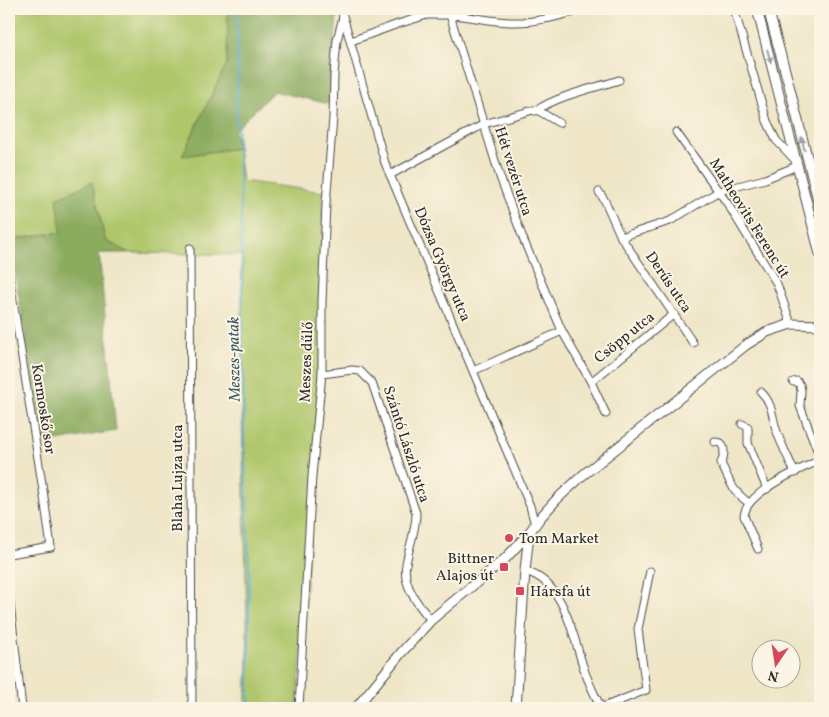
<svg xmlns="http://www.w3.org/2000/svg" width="829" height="717" viewBox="0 0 829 717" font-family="Vollkorn,serif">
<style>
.green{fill:#afc66a;stroke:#6d784a}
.forest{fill:#8bab5e;stroke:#5b6b44}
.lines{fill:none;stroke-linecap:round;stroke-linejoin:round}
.stream{stroke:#53abd0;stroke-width:2}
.minor-casing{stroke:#484743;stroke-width:9}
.tertiary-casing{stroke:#484743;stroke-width:11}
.minor{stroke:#fff;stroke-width:7}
.tertiary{stroke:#fff;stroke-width:9}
.oneway{fill:#a0a0a0}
.poi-dot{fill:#d1495b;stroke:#fcf5e5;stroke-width:2}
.labels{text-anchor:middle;stroke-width:4;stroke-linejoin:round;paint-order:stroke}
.street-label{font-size:15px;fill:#2b2b2b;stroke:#fcf5e5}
.poi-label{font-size:15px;fill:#2b2b2b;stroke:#fcf5e5;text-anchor:start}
.water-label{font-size:16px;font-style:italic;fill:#395865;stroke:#fcf5e5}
</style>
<rect width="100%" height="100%" fill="#fcf5e5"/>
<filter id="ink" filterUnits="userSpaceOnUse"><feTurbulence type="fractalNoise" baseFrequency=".02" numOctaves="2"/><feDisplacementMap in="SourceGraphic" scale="10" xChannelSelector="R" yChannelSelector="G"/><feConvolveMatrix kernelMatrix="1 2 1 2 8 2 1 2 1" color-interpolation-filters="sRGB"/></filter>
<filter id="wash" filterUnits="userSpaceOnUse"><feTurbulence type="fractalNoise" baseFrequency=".0096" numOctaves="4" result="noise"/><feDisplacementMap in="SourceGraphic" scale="20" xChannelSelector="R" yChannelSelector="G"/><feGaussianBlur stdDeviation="1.12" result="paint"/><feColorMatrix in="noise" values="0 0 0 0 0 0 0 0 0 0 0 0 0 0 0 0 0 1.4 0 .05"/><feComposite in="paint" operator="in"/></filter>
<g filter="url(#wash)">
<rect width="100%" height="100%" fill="#efe6c8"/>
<!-- green -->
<path class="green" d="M9,9h219l-1,54 -45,93 56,-8 4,33 81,11 -1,182 -25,334h-52l3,-41 -6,-254 1,-158 -114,-2 -24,-13 -13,-58 -31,50 -52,8z"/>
<!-- forest -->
<g class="forest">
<path d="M228,9h108l1,6 -8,89 -55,-13 -40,40 4,17 -56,8 45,-93z"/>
<path d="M92,182l13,58 24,13h-30l17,178 -72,12 -35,-203 52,-8 -4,-34z"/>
</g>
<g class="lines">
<!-- stream -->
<path class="stream" d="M237,9l1,70 -2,27 5,104 3,231 5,123v144"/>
</g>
</g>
<g filter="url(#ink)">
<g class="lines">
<!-- minor casing -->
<g class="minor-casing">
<g id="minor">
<path d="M341,9l44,154 145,343 5,19"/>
<path d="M585,9c-23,6 -48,14 -73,13 -20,0 -41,-6 -62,-7l50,162 24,64 38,90 29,51 15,32"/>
<path d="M734,9l33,112 9,19 20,21"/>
<path d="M351,41l47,-17 29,-9h23l5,-6"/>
<path d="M535,111c25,-16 56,-22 84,-31"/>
<path d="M676,132l51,71 50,81 14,40"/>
<path d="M390,175l94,-51 49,-14 6,1 20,12"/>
<path d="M599,192l6,9 16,36 72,106"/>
<path d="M621,237l49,-16 49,-30 46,-12 32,-13"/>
<path d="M190,248l2,453 -2,7"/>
<path d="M9,276l34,214 8,57 -42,7"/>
<path d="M473,371l89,-40"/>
<path d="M322,374l30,-4 8,1 12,12 44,130c0,18 -7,33 -10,51 -4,21 12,41 25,56"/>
<path d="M591,382l83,-68"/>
<path d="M793,382l4,-1 3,4 1,6 -1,15 18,46 2,2"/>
<path d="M761,392c12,11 11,26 16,40 5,14 12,27 18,41"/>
<path d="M742,424l6,3v16l19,46"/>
<path d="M715,442l6,1c5,7 3,13 0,20 9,19 11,28 28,40"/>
<path d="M758,549l-14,-33c2,-24 57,-47 76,-56"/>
<path d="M525,571c40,11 47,63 59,98 4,13 11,26 17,39l45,-18 -8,-61 12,-58"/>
<path d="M9,595l13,113"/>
<path d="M299,708l13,-232 10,-102v-72l4,-98 7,-86 1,-43 3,-35 6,-23"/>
<path d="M586,708h15"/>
</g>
</g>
<!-- tertiary casing -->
<g class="tertiary-casing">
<g id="tertiary">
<path d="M757,9l63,245"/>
<path d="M768,9l21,76 31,123"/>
<path d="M356,708l45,-55 30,-33 75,-62 23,-25 11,-15 17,-19 26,-24 163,-130 21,-13 24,-8 29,1"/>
<path d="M516,708l9,-137 4,-38"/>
</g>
</g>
<!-- minor -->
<use href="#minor" class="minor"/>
<!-- tertiary -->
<use href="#tertiary" class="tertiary"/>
</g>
<!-- one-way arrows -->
<defs><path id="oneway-solid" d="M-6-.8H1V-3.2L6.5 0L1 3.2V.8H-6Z" transform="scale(1.25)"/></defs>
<g class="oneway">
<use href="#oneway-solid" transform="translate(769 56) rotate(75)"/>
<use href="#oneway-solid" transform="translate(803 144) rotate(-104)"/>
</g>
</g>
<!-- markers -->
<g class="poi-dot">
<circle cx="509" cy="538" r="5"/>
<rect x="499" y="562" width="10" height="10" rx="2.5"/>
<rect x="515" y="586" width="10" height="10" rx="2.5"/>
</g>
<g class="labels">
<!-- street labels -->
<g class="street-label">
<text transform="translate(514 171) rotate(72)" y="5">Hét vezér utca</text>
<text transform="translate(750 218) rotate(58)" y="5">Matheovits Ferenc út</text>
<text transform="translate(443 264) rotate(67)" y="5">Dózsa György utca</text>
<text transform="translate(669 282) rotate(56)" y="5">Derűs utca</text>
<text transform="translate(624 337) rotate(-39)" y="5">Csöpp utca</text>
<text transform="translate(306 362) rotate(-88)" y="5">Meszes dűlő</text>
<text transform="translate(44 409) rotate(81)" y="5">Kormoskő sor</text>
<text transform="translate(407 444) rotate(72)" y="5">Szántó László utca</text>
<text transform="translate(177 478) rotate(-90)" y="5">Blaha Lujza utca</text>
</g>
<!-- poi labels -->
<g class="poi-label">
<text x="519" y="543">Tom Market</text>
<text x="494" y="563" text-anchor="end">Bittner<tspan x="494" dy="17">Alajos út</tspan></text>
<text x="530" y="596">Hársfa út</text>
</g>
<!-- water labels -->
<g class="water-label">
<text transform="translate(233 359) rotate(-91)" y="6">Meszes-patak</text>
</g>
</g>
<!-- margin -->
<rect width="829" height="717" fill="none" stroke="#fcf5e5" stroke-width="30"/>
<!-- north arrow -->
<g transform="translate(776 664) rotate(193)"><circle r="24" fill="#fcf5e5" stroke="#a8a49b"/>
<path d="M0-4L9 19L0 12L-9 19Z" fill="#d1495b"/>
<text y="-8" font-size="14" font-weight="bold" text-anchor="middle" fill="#2b2b2b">N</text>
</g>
</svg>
